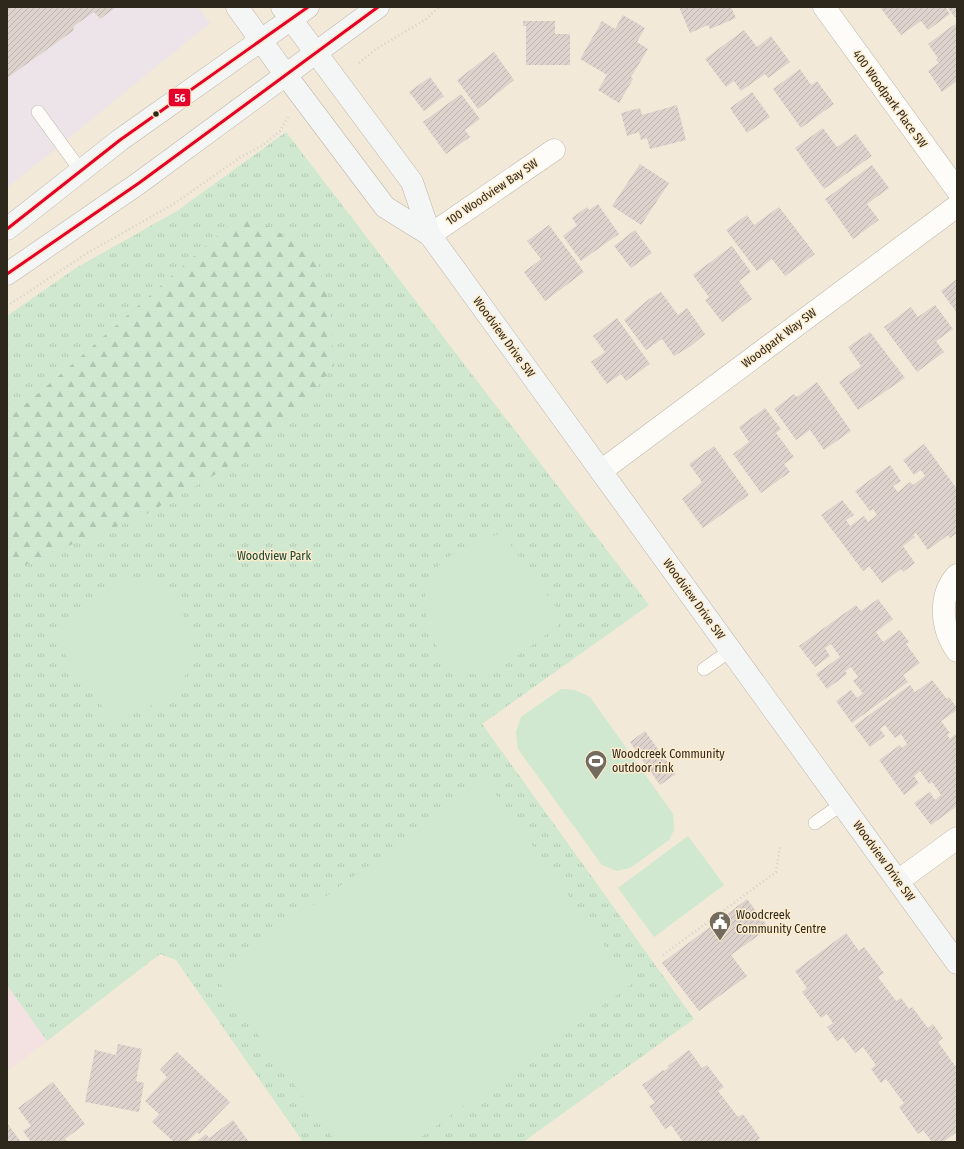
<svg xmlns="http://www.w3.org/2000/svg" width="964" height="1149" viewBox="0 0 964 1149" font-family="'Fira Sans Condensed',sans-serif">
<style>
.commercial{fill:#ece4e8}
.education{fill:#f3e2e1}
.grass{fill:url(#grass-tufts)}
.forest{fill:url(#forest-firs)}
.garden{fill:#cfe8cf}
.building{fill:url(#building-hatch)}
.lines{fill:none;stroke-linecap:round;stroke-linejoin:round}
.lane-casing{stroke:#beb7aa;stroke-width:14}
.street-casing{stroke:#beb7aa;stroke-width:23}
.secondary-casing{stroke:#beb7aa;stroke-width:23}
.path{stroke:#d5d2cd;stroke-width:2.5;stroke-dasharray:1 3;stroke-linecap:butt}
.lane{stroke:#fdfcf9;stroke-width:13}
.street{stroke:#fdfcf9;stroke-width:22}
.secondary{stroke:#f4f5f5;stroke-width:22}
.bus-1-casing{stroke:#fdecce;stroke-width:6}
.bus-1{stroke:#e4002b;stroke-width:3}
.bus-dot{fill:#2d271c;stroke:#fdecce;stroke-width:1.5}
.labels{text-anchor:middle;stroke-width:3;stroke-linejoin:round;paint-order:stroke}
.street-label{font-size:12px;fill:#2d271c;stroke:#fdecce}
.park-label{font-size:12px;fill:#19452e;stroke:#fdecce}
.poi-label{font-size:12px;fill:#2d271c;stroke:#fdecce;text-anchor:start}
.line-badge{stroke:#fdecce;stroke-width:1.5}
.badge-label{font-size:11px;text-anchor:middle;font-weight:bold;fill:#fff}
</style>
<defs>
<pattern id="grass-tufts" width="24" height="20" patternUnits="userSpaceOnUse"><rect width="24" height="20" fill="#cfe8cf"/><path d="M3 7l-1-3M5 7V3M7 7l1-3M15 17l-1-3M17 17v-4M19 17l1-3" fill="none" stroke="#b2c7b1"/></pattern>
<pattern id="forest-firs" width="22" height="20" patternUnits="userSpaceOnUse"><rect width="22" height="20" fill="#cfe8cf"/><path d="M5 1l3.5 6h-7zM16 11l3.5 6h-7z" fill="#b2c7b1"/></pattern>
<pattern id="building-hatch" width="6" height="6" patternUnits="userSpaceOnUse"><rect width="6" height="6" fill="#ddd2cc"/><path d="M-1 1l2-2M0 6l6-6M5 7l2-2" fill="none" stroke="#beb4af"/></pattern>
</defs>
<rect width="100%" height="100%" fill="#f2e9d8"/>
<!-- commercial -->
<path class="commercial" d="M7,7h191l12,16 -203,165z"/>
<!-- education -->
<path class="education" d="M7,985l40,56 -40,30z"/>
<!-- grass -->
<path class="grass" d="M286,132l363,473 -167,119 212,295 -171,123h-220l-127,-182 -16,-6 -113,87 -40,-56v-669l69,-48 101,-57z"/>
<!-- forest -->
<path class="forest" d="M235,220l20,1 17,7 44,27 14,53 4,57 -34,44 -26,28 -58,37 -73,42 -90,36 -45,21 -1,-153 62,-53z"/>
<!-- garden -->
<g class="garden">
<path d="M502,533l58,80 -2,13 -71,52c-38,-9 -58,-29 -61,-69 -2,-13 -1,-24 6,-35 18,-24 43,-33 70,-41z"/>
<path d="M129,575c38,9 57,30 61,70 1,12 0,24 -8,35 -18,24 -42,32 -70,40l-57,-80 2,-13z"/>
<path d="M561,689l14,1 15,7 83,117 1,16 -5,10 -39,28 -13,3 -15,-6 -84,-116 -2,-17 5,-15z"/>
<path d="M486,781l146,203 -218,158h-78l-121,-166z"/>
<path d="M688,836l36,49 -70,52 -36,-49z"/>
</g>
<!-- building -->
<g class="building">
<path d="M7,7h107l1,1 -15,11 -6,-7 -20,14 -1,5 -66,47z"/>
<path d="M679,7h52l5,11 -26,11 -2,-4 -18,8z"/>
<path d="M880,7h65l5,7 -22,16 -7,-9 -20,14z"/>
<path d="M947,7h10v9l-2,1z"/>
<path d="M623,15l22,13 -8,14 11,7 -17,28 2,2 -14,24 -21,-13 9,-15 -27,-16 22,-38 13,8z"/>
<path d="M523,21h32v13h15v31h-44v-39h-3z"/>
<path d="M955,24l2,3v54l-15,11 -14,-21 11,-8 -3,-3 2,-2 -10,-14z"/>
<path d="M744,30l13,17 14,-11 19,26 -22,16 -3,-4 -24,17 -7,-10 -8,6 -21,-28z"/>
<path d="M494,52l20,28 -36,29 -21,-29z"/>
<path d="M800,69l11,16 6,-4 17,23 -33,24 -28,-39z"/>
<path d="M430,77l14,19 -20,15 -15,-19z"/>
<path d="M752,92l18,25 -23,16 -17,-25z"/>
<path d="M461,94l19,25 -15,11 5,7 -24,17 -23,-32z"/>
<path d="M677,105l9,35 -36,9 -3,-11 -6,2 -2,-8 -12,4 -6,-23 19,-5 2,7z"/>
<path d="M823,128l14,19 19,-13 16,22 -48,33 -29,-41z"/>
<path d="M640,164l29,19 -28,42 -29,-19z"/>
<path d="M872,165l17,23 -22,16 12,16 -26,19 -28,-40z"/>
<path d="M598,204l21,30 -38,27 -18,-25 14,-11 -5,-7 15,-11 2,3z"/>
<path d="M779,207l36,47 -30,22 -13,-17 -15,12 -31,-41 21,-15 7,10z"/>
<path d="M549,225l35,47 -39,29 -21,-29 17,-13 -14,-18z"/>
<path d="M635,230l17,23 -21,15 -17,-22z"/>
<path d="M732,246l19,26 -12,9 13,18 -30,23 -17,-22 4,-3 -16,-22z"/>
<path d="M957,279v34l-16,-22z"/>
<path d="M661,292l17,23 9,-7 18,26 -14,12 -17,10 -12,-17 -16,11 -22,-30 25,-21z"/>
<path d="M935,305l18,24 -17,12 8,11 -27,20 -33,-45 27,-20 7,10z"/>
<path d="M617,318l33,46 -24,17 -5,-7 -14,10 -16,-22 14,-10 -12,-16z"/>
<path d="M870,332l35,46 -47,32 -19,-28 22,-16 -13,-19z"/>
<path d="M817,382l34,49 -27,19 -14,-20 -14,10 -22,-31 20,-15 3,3z"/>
<path d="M765,408l16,21 -5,4 18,24 -10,7 6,8 -29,21 -28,-39 16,-12 -10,-15z"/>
<path d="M924,444l33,45v44l-7,5 -2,-3 -20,15 -12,-17 -3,2 2,2 -12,9 12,17 -12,9 -2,-3 -19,14 -13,-17 -6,5 -42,-56 21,-15 12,15 -8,5 4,6 14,-10 4,6 9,-7 -4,-6 -3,2 -15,-20 35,-26 11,16 -8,5 5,6 12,-10 3,3 12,-9 -4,-6 -7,5 -11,-15z"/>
<path d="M714,446l35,49 -46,33 -21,-29 20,-17 -13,-18z"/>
<path d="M878,599l15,20 -17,13 7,10 17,-12 9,12 -3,2 14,19 -17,12 5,7 -56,41 -16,-22 15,-11 6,8 6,-5 -10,-12 5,-4 -7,-10 -6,4 2,3 -20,15 -11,-15 24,-17 -9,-13 -6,4 5,8 -15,11 -16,-21 57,-41 5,6z"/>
<path d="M932,680l15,19 2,-2 8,11v2l-16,11 9,12 -3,2 3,4 7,-6v73l-26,19 -17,-22 16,-11 5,8 6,-5 -9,-13 -3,2 -9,-13 -6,5 5,7 -15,12 -25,-35 21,-15 2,3 5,-4 -6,-10 -6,4 -10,-13 -5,4 5,7 -15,11 -16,-21 56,-41 5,7z"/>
<path d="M645,731l31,43 -16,11 -30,-43z"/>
<path d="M747,899l22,29 -38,27 16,21 -48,35 -37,-48z"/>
<path d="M846,933l13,18 5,-4 20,26 -6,4 18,24 5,-3 8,11 3,-2 16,21 5,-4 10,14 -5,4 17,24 2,-1v67l-14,10h-11l-9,-12 -5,4 -19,-27 5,-4 -18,-24 -5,4 -10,-14 5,-4 -13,-18 -8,6 -12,-16 -6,4 -10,-14 6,-4 -6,-9 -6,4 -19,-26 5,-4 -12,-17z"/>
<path d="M118,1044l24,5 -6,32 8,2 -5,29 -54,-10 10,-52 21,5z"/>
<path d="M689,1050l13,18 5,-3 17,22 -6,4 20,26 5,-3 17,24 -4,4h-73l-12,-17 -6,4 -16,-23 6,-3 -13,-18 21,-15 1,1 5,-4 -1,-1z"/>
<path d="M177,1052l53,50 -31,32 -2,-2 -10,10h-13l-22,-20 7,-8 -14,-13 22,-24 -7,-7z"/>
<path d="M53,1082l32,42 -20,15 2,3h-36l-8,-11 8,-5 -13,-18z"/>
<path d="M233,1120l16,22h-53l10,-8 3,4z"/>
<path d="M7,1123l14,19h-14z"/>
</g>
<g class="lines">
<!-- lane casing -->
<g class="lane-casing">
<g id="lane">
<path d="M38,112l43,59"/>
<path d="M704,669l27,-19"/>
<path d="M815,823l27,-19"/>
</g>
</g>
<!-- street casing -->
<g class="street-casing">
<g id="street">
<path d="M824,7l133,183"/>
<path d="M430,235l124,-85"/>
<path d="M601,471l356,-265"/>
<path d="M957,575c-19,20 -16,54 0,76"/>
<path d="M898,881l59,-43"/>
</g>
</g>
<!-- secondary casing -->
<g class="secondary-casing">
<g id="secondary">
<path d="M237,7l48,67 100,133 45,28"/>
<path d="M282,7l130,175 18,53 527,728"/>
<path d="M7,229l113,-89 188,-133"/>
<path d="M7,274l132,-91 239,-176"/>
</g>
</g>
<!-- path -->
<g class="path">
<path d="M359,63l17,-14 49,-29 14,-13"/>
<path d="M7,306l82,-54 83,-47 69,-48 22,-12 17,-14 8,-14"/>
<path d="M663,955l113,-83 4,-25"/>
</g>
<!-- lane -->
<use href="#lane" class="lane"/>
<!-- street -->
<use href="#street" class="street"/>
<!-- secondary -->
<use href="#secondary" class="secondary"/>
<!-- bus-1 casing -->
<g class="bus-1-casing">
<g id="bus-1">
<path d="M7,229l113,-89 188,-133"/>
<path d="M7,274l132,-91 239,-176"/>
</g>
</g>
<!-- bus-1 -->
<use href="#bus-1" class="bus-1"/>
</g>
<!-- icons -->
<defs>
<g id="stadium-pin" transform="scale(1.15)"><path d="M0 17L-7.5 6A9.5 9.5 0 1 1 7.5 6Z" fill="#726b5e" stroke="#fdecce"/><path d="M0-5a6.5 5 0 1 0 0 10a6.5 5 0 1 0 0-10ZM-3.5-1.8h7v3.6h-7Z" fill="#fff"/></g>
<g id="civic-pin" transform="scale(1.15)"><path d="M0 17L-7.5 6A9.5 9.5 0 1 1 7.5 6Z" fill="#726b5e" stroke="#fdecce"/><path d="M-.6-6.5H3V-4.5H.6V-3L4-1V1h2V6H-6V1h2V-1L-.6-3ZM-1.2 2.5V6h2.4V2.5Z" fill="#fff"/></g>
</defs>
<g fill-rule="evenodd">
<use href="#stadium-pin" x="596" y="761"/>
<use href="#civic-pin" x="720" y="922"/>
</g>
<!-- markers -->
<circle class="bus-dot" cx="156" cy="114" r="3.5"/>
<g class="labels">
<!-- street labels -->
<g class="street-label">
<text transform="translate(890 99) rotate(54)" y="4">400 Woodpark Place SW</text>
<text transform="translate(492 192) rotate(-34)" y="4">100 Woodview Bay SW</text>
<text transform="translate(504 337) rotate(54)" y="4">Woodview Drive SW</text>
<text transform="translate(779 338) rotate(-37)" y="4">Woodpark Way SW</text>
<text transform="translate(694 599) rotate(54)" y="4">Woodview Drive SW</text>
<text transform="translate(884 861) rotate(54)" y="4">Woodview Drive SW</text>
</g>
<!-- park labels -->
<g class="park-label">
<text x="274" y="560">Woodview Park</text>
</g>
<!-- poi labels -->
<g class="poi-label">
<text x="612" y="758">Woodcreek Community<tspan x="612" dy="14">outdoor rink</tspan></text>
<text x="736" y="919">Woodcreek<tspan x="736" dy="14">Community Centre</tspan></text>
</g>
</g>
<rect class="line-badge" x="168" y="88" width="23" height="19" rx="4" fill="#e4002b"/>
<g class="badge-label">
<text x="180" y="102">56</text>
</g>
<!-- border -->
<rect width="964" height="1149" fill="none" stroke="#2d271c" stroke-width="16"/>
</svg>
